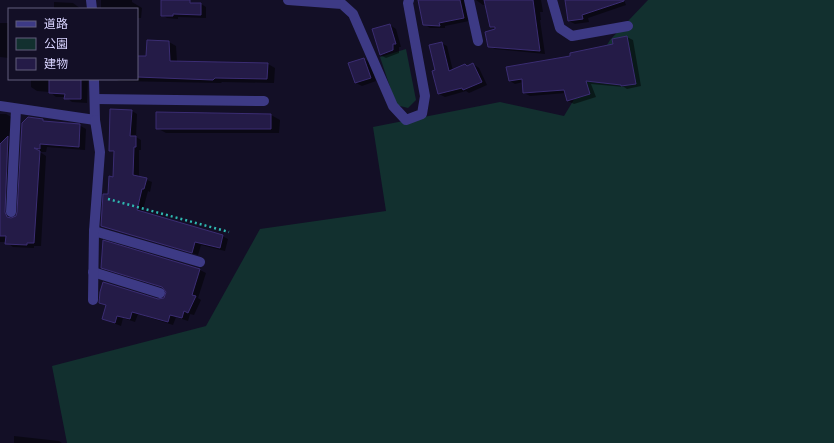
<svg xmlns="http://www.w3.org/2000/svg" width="834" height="443" viewBox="0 0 834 443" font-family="'Fira Sans','Noto Sans JP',sans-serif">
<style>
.green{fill:#12302f}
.shadow{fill:#0007}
.building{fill:#241b47;stroke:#3b2d73}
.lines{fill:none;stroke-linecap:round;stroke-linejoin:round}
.path{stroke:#2fb8b0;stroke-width:2.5;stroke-dasharray:2 3;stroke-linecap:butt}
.minor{stroke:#3d3a85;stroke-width:10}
</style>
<rect width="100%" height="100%" fill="#130f26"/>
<!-- green -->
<g class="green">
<path d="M648,0h186v443h-767l-15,-77 154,-40 54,-97 126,-18 -13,-84 127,-25 64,14 46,-76z"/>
<path d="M406,49l10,51 -8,8 -12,-3 -16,-48z"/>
</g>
<!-- shadow -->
<g class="shadow">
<path d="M101,0h31v2l10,6 -1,10h-4v-9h-36z"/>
<path d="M162,0h23l9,4h7l5,3v11l-28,-1v2l-11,-1 -5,-3z"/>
<path d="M423,0h47l-1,21 -24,5v2h-15l-6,-4z"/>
<path d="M476,0h65l2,12h-3l1,8h-1l5,34 -50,-5 -6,-3 8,-16 -6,-3 -5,-22h-3z"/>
<path d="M566,0h58l2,5 -38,13 1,4 -14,2 -6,-3z"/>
<path d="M54,2l19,1 8,6h-27z"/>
<path d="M0,23h9v35l-9,-1z"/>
<path d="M390,25l6,4 5,18h-2v6l-13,5 -6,-3z"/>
<path d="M627,37l6,3 8,46 -14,3 -3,-2 -33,-3 5,13 -22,7 -6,-3 -2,-8 -36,3 -6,-3 -1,-11 -8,2 -5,-3 61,-24 43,-12z"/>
<path d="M169,42l7,4 1,16 91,2 7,4 -1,15 -52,-1 -1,1 -102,-2 -4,-2h22v-22h10z"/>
<path d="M441,43l6,3 6,25 20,-7 6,4 8,17 -18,8 -3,-2 -21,6 -6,-3 -6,-23h3z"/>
<path d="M364,59l6,3 6,19 -14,5 -6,-3z"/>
<path d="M31,79h57l-1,24 -15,-1 -6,-5h-10l-6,-5 -13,-1 -6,-4z"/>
<path d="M132,111l5,3 -1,23 5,3v10h-2v27l13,5 -2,10 -2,-1 -6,22 80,23 6,3 -3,12 -24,-6 -3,10 -96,-30 12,-46 1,-26 -5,-3z"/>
<path d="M157,113l114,2 9,5 -1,13h-113l-9,-5z"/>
<path d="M0,114h6l7,4 -1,101 3,-1 3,-5 5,-90 19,-3 5,3 32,2 7,4 -1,21 -38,-3 -1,5h-6l6,4 -5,90h-7v2l-21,-1 -7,-5h-6z"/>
<path d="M104,242l96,28 6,3 -8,25 3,2 -7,15 -4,-1 -2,7 -12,-4 -3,8 -35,-11 -3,8 -12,-4 -2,8 -18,-7 4,-13 -7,-3 58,-3 7,-1 3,-7 -3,-4 -63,-21z"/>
<path d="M14,436l45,5 3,2h-48z"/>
</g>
<!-- building -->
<g class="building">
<path d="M161,0h29v3h11v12l-28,-1v2h-12z"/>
<path d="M418,0h42l4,18 -25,5 1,3 -17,-1z"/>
<path d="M484,0h49l7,51 -52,-4 -3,-15 10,-3v-2h-5z"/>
<path d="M565,0h59v1l-42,14 1,4 -15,2z"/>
<path d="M390,24l6,20h-3v6l-13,5 -8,-26z"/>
<path d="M627,36l9,48 -15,2v-1l-35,-4 4,13 -23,7 -3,-11 -41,3 -1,-14 -13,2 -3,-14 64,-11v-3l43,-9 -1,-5z"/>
<path d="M147,40l22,1 1,20 98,2 -1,16 -52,-1 -2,2 -76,-3v-21h9z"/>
<path d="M442,42l7,29 16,-7 2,2 6,-3 9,19 -19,8 -1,-2 -24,6 -6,-23 3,-1 -6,-25z"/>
<path d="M364,58l7,20 -16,5 -7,-20z"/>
<path d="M49,79h32v20h-17l1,-5 -16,-1z"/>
<path d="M110,109l22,1 -2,26h6v11h-2l-1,28 14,3 -3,11h-2l-5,21 86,25 -3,13 -25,-6 -3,11 -91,-27 2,-32h5l1,-18 4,1 1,-26h-5z"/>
<path d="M156,112l115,2v15h-115z"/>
<path d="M28,117l15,2v2l37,3 -1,23 -39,-3v5l-6,-1 6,3 -6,92h-7v2l-22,-1 1,-8h-6v-92l8,-8 -3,76 2,5 4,1 5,-2 1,-4 5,-89z"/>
<path d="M103,240l97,29 -8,26 4,1 -8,17 -4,-2 -2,7 -12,-3 -2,7 -36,-10 -2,7 -13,-3 -2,7 -13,-4 4,-14 -7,-2 1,-11 3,-10 55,17 6,-1 2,-6 -4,-5 -61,-19z"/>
</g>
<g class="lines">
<!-- path -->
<path class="path" d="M108,199l121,33"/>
<!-- minor -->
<g class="minor">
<path d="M91,0l1,9"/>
<path d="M288,0l54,4 11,10 40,92 13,14 16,-6 3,-18 -17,-93 1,-3"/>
<path d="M469,0l9,41"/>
<path d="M552,0l8,28 12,8 56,-10"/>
<path d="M95,99l169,2"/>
<path d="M0,106l95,14 -1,-41"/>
<path d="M11,212l5,-103"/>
<path d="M94,231l106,31"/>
<path d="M93,272l67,21"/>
<path d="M93,300l1,-69 6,-79 -5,-32"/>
</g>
</g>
<!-- legend -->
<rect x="8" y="8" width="130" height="72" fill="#130f26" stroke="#625e7d"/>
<rect x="16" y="21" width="20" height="6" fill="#3d3a85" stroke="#625e7d"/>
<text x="44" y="28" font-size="12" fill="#d9d4ff">道路</text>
<rect x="16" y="38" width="20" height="12" fill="#12302f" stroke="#625e7d"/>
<text x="44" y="48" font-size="12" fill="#d9d4ff">公園</text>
<rect x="16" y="58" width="20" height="12" fill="#241b47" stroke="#625e7d"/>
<text x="44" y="68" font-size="12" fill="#d9d4ff">建物</text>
</svg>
